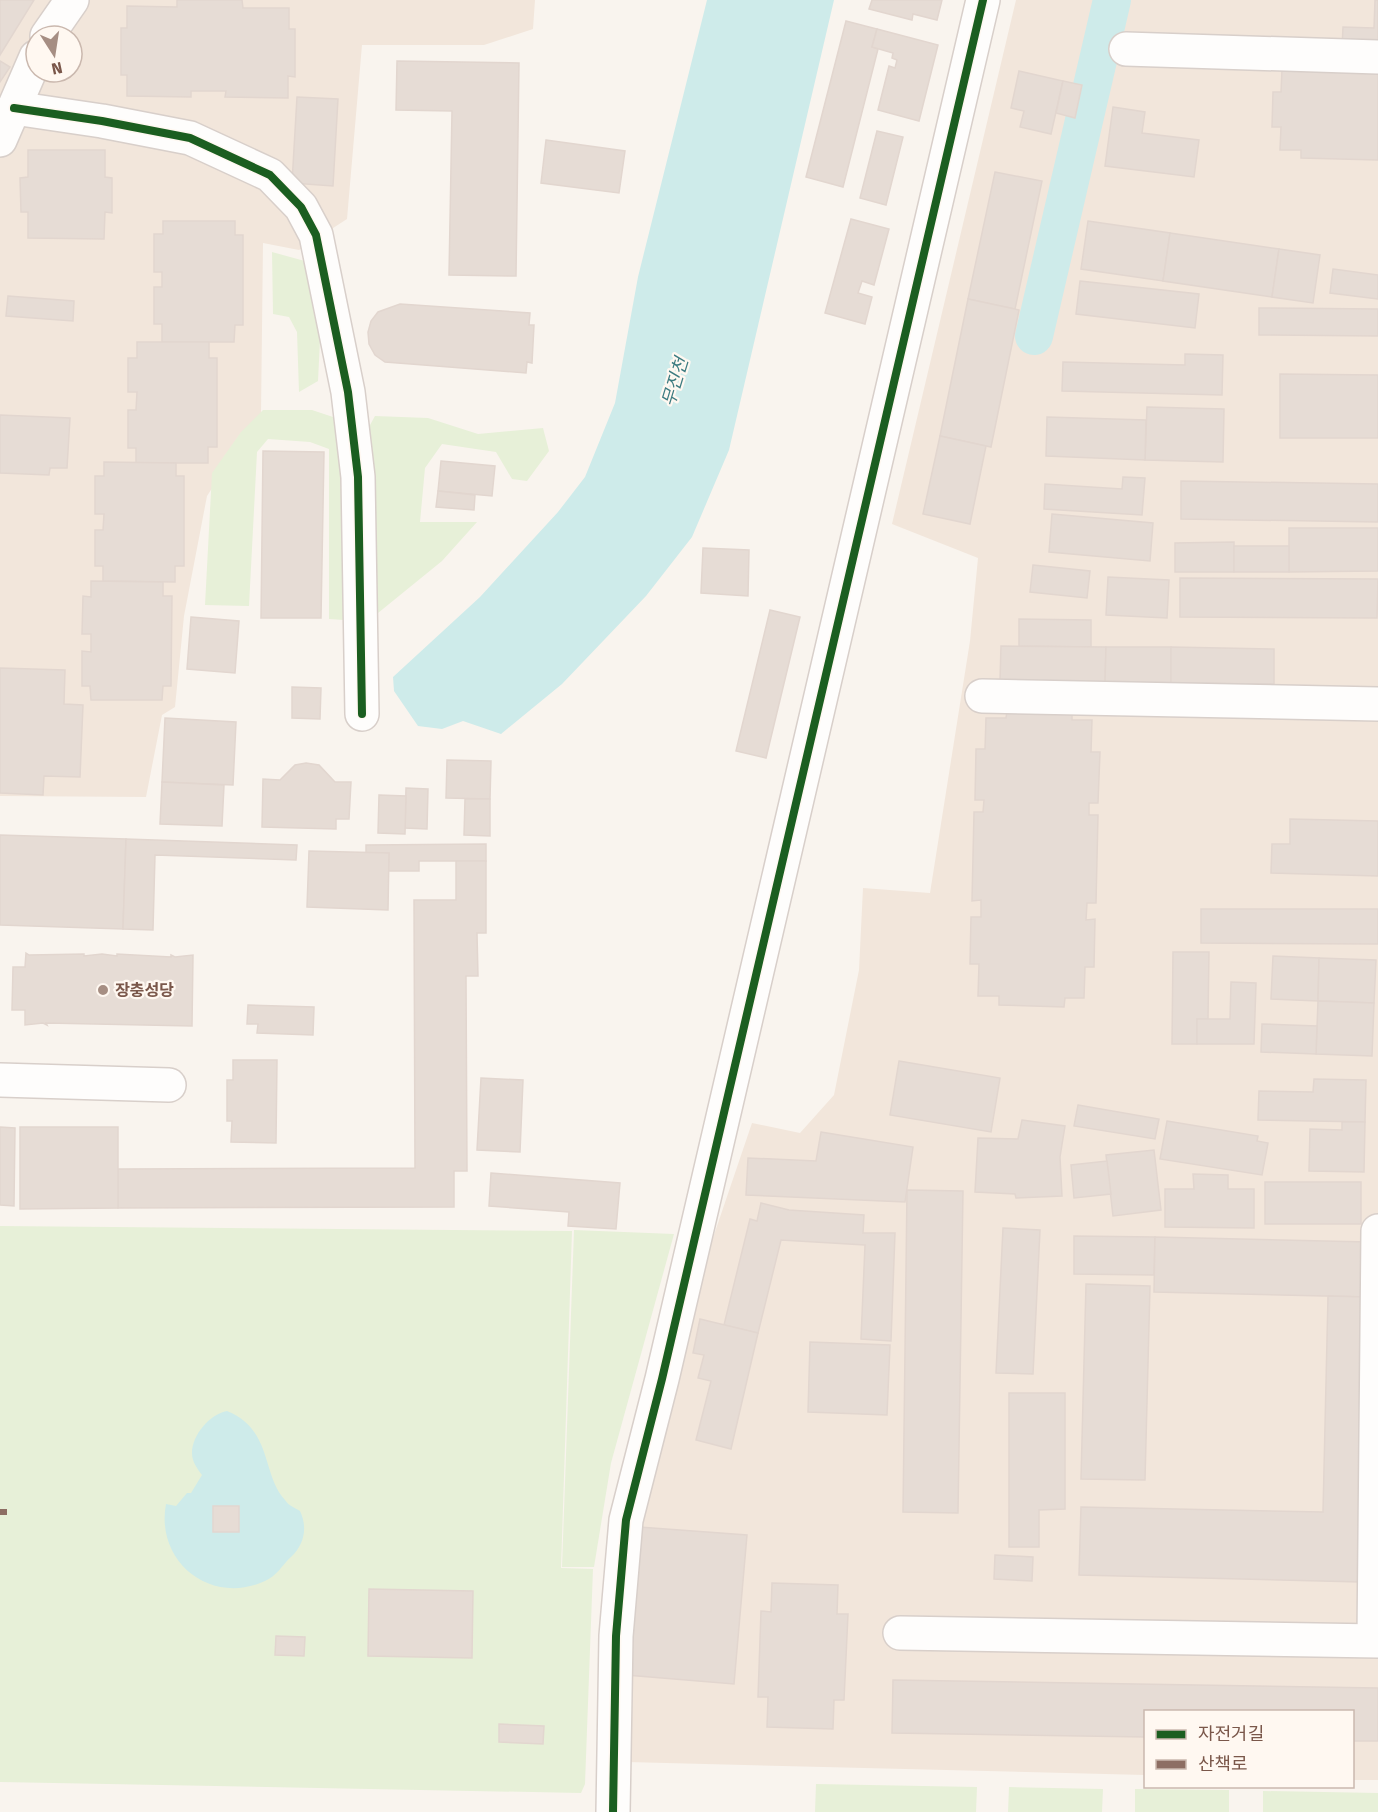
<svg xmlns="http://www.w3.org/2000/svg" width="1378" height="1812" viewBox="0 0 1378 1812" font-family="'Fira Sans','Noto Sans KR',sans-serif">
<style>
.residential{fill:#f2e6db;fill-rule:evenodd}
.green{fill:#e7f0d8}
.water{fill:#ceebea}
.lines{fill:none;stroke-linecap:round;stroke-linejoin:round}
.canal{stroke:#ceebea;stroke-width:38}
.building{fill:#e6dcd5;stroke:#e2d6cf;stroke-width:1.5}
.minor-casing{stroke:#d8cfca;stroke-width:36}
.minor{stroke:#fefdfc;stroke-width:33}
.quiet{stroke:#8d6e63;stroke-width:6;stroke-dasharray:12 6;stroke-linecap:butt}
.cycleway-casing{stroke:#fff8f1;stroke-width:11}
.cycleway{stroke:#1b5e20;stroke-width:8}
.poi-dot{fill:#a68e83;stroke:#fff8f1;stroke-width:2}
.labels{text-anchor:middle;stroke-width:4.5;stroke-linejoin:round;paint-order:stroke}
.poi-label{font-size:16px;font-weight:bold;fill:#7a574a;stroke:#fff8f1;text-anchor:start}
.water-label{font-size:18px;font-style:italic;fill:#3c7b80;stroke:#fff8f1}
</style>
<rect width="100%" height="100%" fill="#f9f4ee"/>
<!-- residential -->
<g class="residential">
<path d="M0,0h535l-2,29 -49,16h-122l-15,174 -48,31 -36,-7 -2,171 -54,82 -23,120 -9,91 -13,8 -16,82 -146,-1zM36,36h36v36h-36z"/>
<path d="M1016,0h362v1780h-25l-1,-68h-206l-1,63 -518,-13 8,-243 63,-237 54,-159 48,10 34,-38 25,-125 4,-82 67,5 40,-252 8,-83 -86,-34z"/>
</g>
<!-- green -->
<g class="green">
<path d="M272,252l40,11 9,57 -3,61 -19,11 -2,-60 -8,-15 -16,-3z"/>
<path d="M263,410h49l27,9 11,33 -6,168 -15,-1v-170l-19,-7 -42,-3 -11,13 -8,154 -44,-1 7,-132 29,-41z"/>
<path d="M375,416l53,2 50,16 65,-6 6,23 -22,30 -15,-2 -16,-27 -54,-8 -17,24 -5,54h57l-35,39 -64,52 -14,-34 1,-145z"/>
<path d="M0,1226l572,5 -11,337 32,1 -8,215 -4,9 -581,-11z"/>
<path d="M574,1230l100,4 -63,229 -17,104h-32z"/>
<path d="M816,1784l161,3 -1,25h-161z"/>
<path d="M1009,1787l94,2 -1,23h-94z"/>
<path d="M1135,1789l94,1v22h-94z"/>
<path d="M1263,1791l115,2v19h-115z"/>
</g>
<!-- water -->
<g class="water">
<path d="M707,0h127l-105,450 -37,87 -46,59 -84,88 -61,50 -38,-13 -21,8 -24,-3 -24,-35 -1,-14 87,-80 78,-85 27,-35 30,-74 23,-126z"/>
<path d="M227,1411c46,19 34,62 58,89 3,5 10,8 15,11 8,17 4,34 -9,46 -9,8 -14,19 -26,24 -54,25 -110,-19 -99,-77l10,2 11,-13h4l11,-18c-5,-7 -10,-13 -10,-22 0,-18 18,-39 35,-42z"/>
</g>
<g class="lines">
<!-- canal -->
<path class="canal" d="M1034,336l78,-336"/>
</g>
<!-- building -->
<g class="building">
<path d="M0,0h34l-34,55z"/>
<path d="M177,0h65l1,8h46v21h6v48l-7,-1v22l-63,-1 1,-6h-35v6l-64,-1v-21h-6v-47h6v-22l50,1z"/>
<path d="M872,0h70l-5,20 -24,-6 -1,6 -43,-11z"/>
<path d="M1375,0h3v49l-36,-1 1,-21 31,1z"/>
<path d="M846,21l31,8 -5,18 6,2 -35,138 -37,-10z"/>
<path d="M877,29l61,16 -19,76 -41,-11 11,-44 6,2 2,-8 -5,-2 1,-5 -21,-6z"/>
<path d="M0,61l10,6 -10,15z"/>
<path d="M397,61l122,2 -3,213 -67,-1 3,-164 -56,-1z"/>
<path d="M1378,64v96l-77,-2v-8h-21l1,-23h-9l1,-35h8l1,-22z"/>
<path d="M1019,71l44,10 -12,53 -31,-7 4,-16 -13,-3z"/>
<path d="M1063,81l19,4 -7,33 -19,-5z"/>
<path d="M297,97l41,2 -5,87 -41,-3z"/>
<path d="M1113,107l32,5 -3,21 57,7 -5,37 -89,-11z"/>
<path d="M877,131l26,6 -17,68 -26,-7z"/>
<path d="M546,140l79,11 -6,42 -78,-10z"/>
<path d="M28,150h77v27l7,1v35l-7,-1 -1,27 -76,-1v-26h-7l-1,-34 8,-1z"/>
<path d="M995,172l47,9 -27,128 -47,-10z"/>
<path d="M851,219l38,10 -15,56 -12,-4 -4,12 14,4 -7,27 -40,-11z"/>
<path d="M163,221h72v14h8v90h-8l-1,17h-72v-18h-8v-37h8v-15h-8v-38h9z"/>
<path d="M1088,221l82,12 -7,48 -82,-12z"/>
<path d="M1170,233l109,16 -7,48 -109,-16z"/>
<path d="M1279,249l41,6 -7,48 -41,-6z"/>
<path d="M1333,269l45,6v24l-48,-6z"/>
<path d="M1080,281l119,13 -4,34 -119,-14z"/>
<path d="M8,296l66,5 -1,20 -67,-5z"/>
<path d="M968,299l51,11 -28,137 -51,-11z"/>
<path d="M400,304l130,9 -1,12h5l-2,38 -5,-1 -1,11 -141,-11 -10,-7 -6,-11 -1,-12 3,-11 7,-9z"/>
<path d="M1259,308l119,1v27l-119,-1z"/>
<path d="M137,342h72v16h8v89h-9v16h-72v-15h-8v-38h8l1,-18h-9v-34h9z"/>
<path d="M1185,354l38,1 -1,40 -160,-4 1,-29 122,3z"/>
<path d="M1280,374l98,1v63h-98z"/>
<path d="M1147,407l77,2 -1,53 -78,-2z"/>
<path d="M0,415l70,3 -3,50h-17l-1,7 -49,-2z"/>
<path d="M1047,417l99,3 -1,40 -99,-4z"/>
<path d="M940,436l46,10 -16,78 -47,-10z"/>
<path d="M263,451l61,1 -3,166h-60z"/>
<path d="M441,461l54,5 -3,30 -54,-5z"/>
<path d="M104,462l72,1v13h8v90h-9v16l-72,-1v-15h-8v-36h8l1,-16h-9v-38h9z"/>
<path d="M1123,477l22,1 -3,37 -98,-6 1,-25 77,5z"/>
<path d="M1181,481l197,3v38l-197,-3z"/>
<path d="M438,491l37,4 -1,15 -38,-3z"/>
<path d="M1052,514l101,9 -3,38 -101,-9z"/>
<path d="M1289,528h89v43l-89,1z"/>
<path d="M1234,542v30h-59v-29z"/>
<rect x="1234" y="546" width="55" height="26"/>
<path d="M703,548l46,2 -1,46 -47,-3z"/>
<path d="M1033,565l57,6 -3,27 -57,-6z"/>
<path d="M1108,577l61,3 -2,38 -61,-3z"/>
<path d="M1180,578l198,1 -1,39 -197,-1z"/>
<path d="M91,581l72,1v14h9l-1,90h-8l-1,14h-71l-1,-14h-8v-35l9,1v-18h-9l1,-38 8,1z"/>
<path d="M770,610l30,7 -34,141 -30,-7z"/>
<path d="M191,617l48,4 -4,52 -48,-4z"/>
<path d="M1019,619l72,1v27l-72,-1z"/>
<path d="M1001,646l105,1 -1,36 -105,-2z"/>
<path d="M1106,647h65v36h-66z"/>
<path d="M1171,647l103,2v35l-103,-1z"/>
<path d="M0,668l65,2 -1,34 19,1 -3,72 -36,-1 -1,19 -43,-2z"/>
<path d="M292,687l29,1 -1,31 -28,-1z"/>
<path d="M1007,711l65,1v8h20l-1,32h9l-2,51h-9v12h9l-2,88h-9l-1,17 9,-1 -1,48h-9l-1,31h-19l-1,9 -65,-2v-9h-21l1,-32h-9l1,-47h10v-17l-9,1 2,-89h9l1,-12h-9l1,-51h9l1,-31h20z"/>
<path d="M165,718l71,4 -3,63 -71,-3z"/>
<path d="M447,760l44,1 -1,38 -44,-1z"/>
<path d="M306,763l13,2 16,17h16l-2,37h-13v10l-74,-2 1,-48 17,1 15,-15z"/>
<path d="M162,782l62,3 -2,41 -62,-2z"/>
<path d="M406,788l22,1 -1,40 -22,-1z"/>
<path d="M379,795l27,1 -1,38 -27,-1z"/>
<path d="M465,799h25v37l-26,-1z"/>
<path d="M1290,819l88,2v55l-107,-3 1,-29h18z"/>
<path d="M0,835l126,4 -3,90 -123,-4z"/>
<path d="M126,839l171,6 -1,15 -141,-5 -2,75 -30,-1z"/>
<path d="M486,844v17h-67v10h-31l1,-18h-23v-8z"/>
<path d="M309,851l80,2 -1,57 -81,-3z"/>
<path d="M456,861h30v72h-9l1,43h-12l1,195h-13v36l-336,1v-39l297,-1 -1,-268h42z"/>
<path d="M1201,909h177v35l-177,-1z"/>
<path d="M1173,952h36l-1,67h-11v25h-25z"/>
<path d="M26,953l3,2 55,-1v2l18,-2 15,2v-2l54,3v-2l4,2 18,-2 -1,71 -146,-3 1,2 -4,-2 -18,2v-15h-13l1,-43h12z"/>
<path d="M1273,956l46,2 -1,43 -47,-2z"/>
<path d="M1319,958l57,2 -2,43 -56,-2z"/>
<path d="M1231,982l25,1 -2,61h-57v-25h33z"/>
<path d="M1318,1001l56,2 -2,53 -56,-2z"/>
<path d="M248,1005l66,2 -1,28 -56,-2 1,-9h-11z"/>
<path d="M1262,1024l55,2 -1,28 -55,-2z"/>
<path d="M233,1060h44l-1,83 -45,-1 1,-21h-5v-41h6z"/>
<path d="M899,1061l101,17 -9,54 -101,-17z"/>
<path d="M481,1078l42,2 -3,72 -43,-2z"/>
<path d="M1314,1079l52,1 -1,42 -107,-2 1,-29 54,1z"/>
<path d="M1078,1105l81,14 -4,20 -81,-13z"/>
<path d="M1022,1120l43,6 -5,31 2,39 -46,2 -1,-4 -40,-2 3,-54 40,1z"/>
<path d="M1167,1121l91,15 -1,5 11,2 -6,32 -102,-16z"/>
<path d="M1342,1122h23l-1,50 -55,-1 1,-42 32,1z"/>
<path d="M0,1127l15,1 -1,78 -14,-1z"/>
<path d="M20,1127h98v81l-98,1z"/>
<path d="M821,1132l92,15 -8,55 -159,-7 2,-37 68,3z"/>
<path d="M1154,1150l7,60 -48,6 -7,-61z"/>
<path d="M1107,1161l4,33 -37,4 -3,-33z"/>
<path d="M491,1173l129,10 -4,46 -48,-3 1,-14 -80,-6z"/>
<path d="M1193,1174l35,1v14h26v39l-89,-1v-38h29z"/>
<rect x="1265" y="1182" width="96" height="42"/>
<path d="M907,1190l56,1 -5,322 -55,-1z"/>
<path d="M761,1203l28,7 75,5 -1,18h32l-4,108 -30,-2 4,-94 -84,-5 -23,93 -34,-8 26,-106 7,2z"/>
<path d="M1003,1228l37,2 -7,144 -37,-1z"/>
<path d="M1074,1236l81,1 -1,38 -80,-1z"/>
<path d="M1155,1237l213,5 -1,55 -213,-5z"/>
<path d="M1086,1284l64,2 -5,194 -64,-1z"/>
<path d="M1328,1296l39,1 -7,285 -281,-7 2,-68 242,5z"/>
<path d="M700,1319l58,14 -27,116 -35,-9 15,-59 -13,-3 6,-23 -11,-2z"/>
<path d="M810,1342l80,3 -3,70 -79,-3z"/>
<path d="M1009,1393h56v116l-26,1v37h-30z"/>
<rect x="213" y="1506" width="26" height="26"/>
<path d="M639,1527l108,8 -13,149 -108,-9z"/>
<path d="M995,1555l38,2 -1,24 -38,-2z"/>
<path d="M772,1583l66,2 -1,29h11l-4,86h-10l-1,29 -66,-2 1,-30h-10l3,-86 10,1z"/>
<path d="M369,1589l104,2 -1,67 -104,-2z"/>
<path d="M276,1636l29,1 -1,19 -29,-1z"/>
<path d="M893,1680l485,8v53h-26v-29h-206v25l-254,-4z"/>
<path d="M499,1724l45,2 -1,18 -44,-2z"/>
</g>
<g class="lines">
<!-- minor casing -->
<g class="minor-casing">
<g id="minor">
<path d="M47,36l25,-36"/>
<path d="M1126,49l252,8"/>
<path d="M14,108l88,13 88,17 80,37 31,32 15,28 32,157 10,85 4,237"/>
<path d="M0,140l36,-83"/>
<path d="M982,696l396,8"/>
<path d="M0,1080l169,5"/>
<path d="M900,1633l478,8"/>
<path d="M1374,1640l4,-409"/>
<path d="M613,1812l3,-176 10,-116 36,-141 321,-1379"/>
</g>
</g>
<!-- minor -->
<use href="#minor" class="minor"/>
<!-- quiet -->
<path class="quiet" d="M0,1512h7"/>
<!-- cycleway casing -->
<g class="cycleway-casing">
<g id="cycleway">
<path d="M14,108l88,13 88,17 80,37 31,32 15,28 32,157 10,85 4,237"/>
<path d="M613,1812l3,-176 10,-116 36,-141 321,-1379"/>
</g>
</g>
<!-- cycleway -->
<use href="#cycleway" class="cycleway"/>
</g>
<!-- markers -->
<circle class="poi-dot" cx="103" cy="990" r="6"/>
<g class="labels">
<!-- poi labels -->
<g class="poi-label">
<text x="115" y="996">장충성당</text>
</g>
<!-- water labels -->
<g class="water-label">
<text transform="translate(675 382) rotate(-73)" y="6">무진천</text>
</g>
</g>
<!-- legend -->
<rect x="1144" y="1710" width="210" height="78" fill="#fff8f1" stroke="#cab8ae" stroke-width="1.5"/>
<rect x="1156" y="1730" width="30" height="9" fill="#1b5e20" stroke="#cab8ae" stroke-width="1.5"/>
<text x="1198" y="1740" font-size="18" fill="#7a574a">자전거길</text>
<rect x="1156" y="1760" width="30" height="9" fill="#8d6e63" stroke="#cab8ae" stroke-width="1.5"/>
<text x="1198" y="1770" font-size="18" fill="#7a574a">산책로</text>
<!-- north arrow -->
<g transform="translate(54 54) rotate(168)"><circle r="28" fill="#fff8f1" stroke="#cab8ae" stroke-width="1.5"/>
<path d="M0-4.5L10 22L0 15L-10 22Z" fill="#a68e83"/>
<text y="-9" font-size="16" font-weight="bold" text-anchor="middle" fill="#7a574a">N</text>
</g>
</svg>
